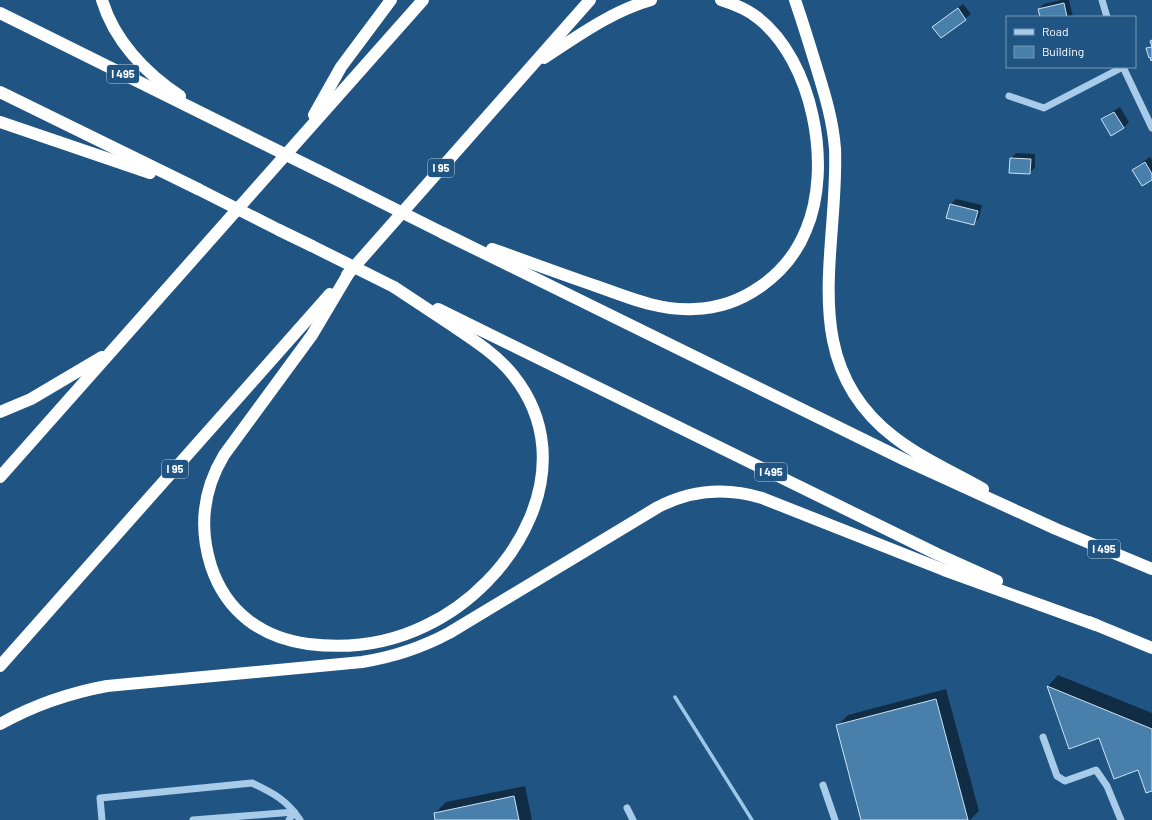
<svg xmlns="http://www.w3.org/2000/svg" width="1152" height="820" viewBox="0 0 1152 820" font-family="Barlow,sans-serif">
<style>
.shadow{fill:#0007}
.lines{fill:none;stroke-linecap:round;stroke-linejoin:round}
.stream{stroke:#9bc8ea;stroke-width:3.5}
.building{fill:#497fab;stroke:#cbe3f7}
.minor{stroke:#a7cbe9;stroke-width:7}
.highway{stroke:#fff;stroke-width:12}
.highway-bridge{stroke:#fff;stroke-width:12}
.labels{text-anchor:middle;stroke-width:4;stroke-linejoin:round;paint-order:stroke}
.shield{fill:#205583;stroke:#bcccda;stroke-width:1}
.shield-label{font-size:11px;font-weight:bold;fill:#fff}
</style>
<rect width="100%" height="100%" fill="#205583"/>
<!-- shadow -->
<g class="shadow">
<path d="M1061,0h8l4,17h-32l-2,-8 5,-5z"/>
<path d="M963,4l8,10 -30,23 -7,-10z"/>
<path d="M1120,107l9,15 -6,6 -20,-9 5,-5z"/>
<path d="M1016,153l19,1v13l-5,6 -19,-14z"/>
<path d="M1150,157l2,3v19l-19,-9 5,-5z"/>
<path d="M956,199l26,6 -3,13 -5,5 -26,-6 3,-13z"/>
<path d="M1058,675l94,38v77l-13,-21 -39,-32 -31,11 -21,-62z"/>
<path d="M946,689l33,122 -9,9h-108l-25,-94 11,-11z"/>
<path d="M525,786l7,34h-96l-1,-7 11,-11z"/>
</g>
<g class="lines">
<!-- stream -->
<path class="stream" d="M675,697l77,123"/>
</g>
<!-- building -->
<g class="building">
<path d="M1064,3l3,14h-27l-2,-8z"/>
<path d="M958,8l8,12 -25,18 -9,-11z"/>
<path d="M1152,40v20l-1,1 -1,-4 -1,1 -3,-10 6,-1 -2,-6z"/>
<path d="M1114,112l10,16 -13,8 -10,-17z"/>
<path d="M1010,158l21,1 -1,15 -21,-1z"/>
<path d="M1145,162l7,12v6l-10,6 -10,-16z"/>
<path d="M950,204l28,7 -4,14 -28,-7z"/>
<path d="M1047,686l105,43v62l-6,2 -8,-23 -24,9 -15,-41 -30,11z"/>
<path d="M936,699l32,121h-107l-25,-95z"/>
<path d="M514,796l5,24h-84l-1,-7z"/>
</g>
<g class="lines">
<!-- minor -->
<g class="minor">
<path d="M1102,0l5,17"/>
<path d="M1123,67l29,61"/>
<path d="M1009,96l35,12 79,-41"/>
<path d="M1043,737l14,39 8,5 31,-11 11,16 14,34"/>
<path d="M823,785l12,35"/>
<path d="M627,808l6,12"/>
<path d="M102,820l-2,-22 152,-15c21,10 35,17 48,37"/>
<path d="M193,820l101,-8"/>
<path d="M289,820l5,-8"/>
</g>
<!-- highway -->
<g class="highway">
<path d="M102,0c12,40 43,73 78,96"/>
<path d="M795,0c8,23 15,46 22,69 8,26 16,52 18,80 4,103 -40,212 59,288 27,21 59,35 89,52"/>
<path d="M0,13l246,122"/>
<path d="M544,58c34,-22 68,-47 107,-58"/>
<path d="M0,92l198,97"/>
<path d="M314,115l27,-48 50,-67"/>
<path d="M0,122l150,51"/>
<path d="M327,175l34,17"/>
<path d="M279,230l33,16"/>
<path d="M443,233l462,227 151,69 96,40"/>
<path d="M492,249c34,12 69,25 104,37 32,11 63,25 98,23 48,-1 94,-34 112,-79 27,-63 7,-169 -48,-212 -11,-9 -24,-14 -37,-18"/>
<path d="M350,271l-38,64 -88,120c-21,35 -25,73 -13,111 15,46 51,72 97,78 40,5 80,0 117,-18 90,-42 160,-161 88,-251 -16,-20 -39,-35 -60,-49 -20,-13 -39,-26 -59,-39"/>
<path d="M347,275l243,-275"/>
<path d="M438,309l499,245 60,27"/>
<path d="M0,412l31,-13 71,-42"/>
<path d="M0,477l423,-477"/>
<path d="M1089,622l63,26"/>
<path d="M0,666l330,-372"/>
<path d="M0,724c34,-19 69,-31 107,-38l255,-24c31,-5 59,-14 87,-29l209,-126c33,-17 68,-20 104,-9l182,72 152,55"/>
</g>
<!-- highway-bridge -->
<g class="highway-bridge">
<path d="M246,135l81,40"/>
<path d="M198,189l81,41"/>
<path d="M361,192l82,41"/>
<path d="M312,246l82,41"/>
</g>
</g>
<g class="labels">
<!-- shield labels -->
<g class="shield">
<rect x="107" y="65" width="32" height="18" rx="3"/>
<rect x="428" y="159" width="26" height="18" rx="3"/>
<rect x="162" y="460" width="26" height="18" rx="3"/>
<rect x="755" y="463" width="32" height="18" rx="3"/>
<rect x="1088" y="540" width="32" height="18" rx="3"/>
</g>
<g class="shield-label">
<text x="123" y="78">I 495</text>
<text x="441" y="172">I 95</text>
<text x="175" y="473">I 95</text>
<text x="771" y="476">I 495</text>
<text x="1104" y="553">I 495</text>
</g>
</g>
<!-- legend -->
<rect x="1006" y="16" width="130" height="52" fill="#205583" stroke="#7999b5"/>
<rect x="1014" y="29" width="20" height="6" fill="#a7cbe9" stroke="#7999b5"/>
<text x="1042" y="36" font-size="12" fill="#ffffff">Road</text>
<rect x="1014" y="46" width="20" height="12" fill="#497fab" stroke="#7999b5"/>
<text x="1042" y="56" font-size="12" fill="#ffffff">Building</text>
</svg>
